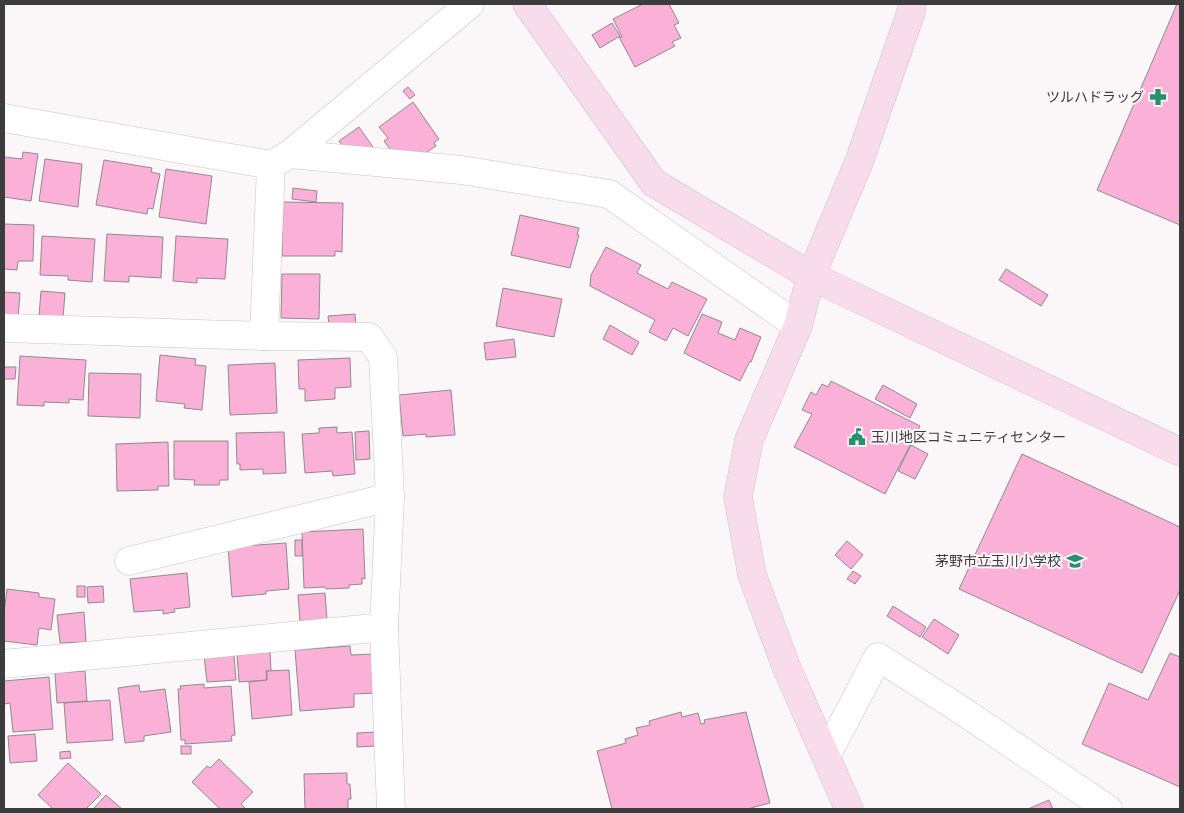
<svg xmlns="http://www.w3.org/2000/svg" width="1184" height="813" viewBox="0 0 1184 813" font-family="'Nunito Sans','Noto Sans JP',sans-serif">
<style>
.building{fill:#fab0d7;stroke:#8f8b8d}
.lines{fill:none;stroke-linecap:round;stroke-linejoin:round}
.street-casing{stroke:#c8c4c6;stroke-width:29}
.secondary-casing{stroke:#c8c4c6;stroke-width:29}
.street{stroke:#fff;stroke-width:28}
.secondary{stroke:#f8dceb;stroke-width:28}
.labels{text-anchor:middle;stroke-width:4;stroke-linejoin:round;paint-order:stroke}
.poi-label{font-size:14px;fill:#3d3c3c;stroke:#fbf7f9;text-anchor:end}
</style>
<rect width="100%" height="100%" fill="#fbf7f9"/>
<!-- building -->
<g class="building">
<path d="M643,4h26l10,19 -5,2 7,13 -9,4 3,4 -40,21 -16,-30h3l-9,-18z"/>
<path d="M1177,4h3v221l-83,-35z"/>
<path d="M612,23l8,13 -20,12 -8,-13z"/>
<path d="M408,87l7,8 -5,4 -7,-8z"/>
<path d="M413,102l26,37 -5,4 2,3 -18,12 -16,7 -18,-24 4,-3 -9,-11z"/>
<path d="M359,127l14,20 -20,14 -14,-20z"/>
<path d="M23,152l15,2 -7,47 -27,-4v-40l18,2z"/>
<path d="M45,159l37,5 -4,43 -39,-6z"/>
<path d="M104,160l48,8 -1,4 9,2 -7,35 -5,-1 -1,6 -51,-9z"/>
<path d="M166,169l46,7 -6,48 -47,-7z"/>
<path d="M293,188l24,3 -1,11 -24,-3z"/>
<path d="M283,202l60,1 -1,49 -7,-1v5h-53z"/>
<path d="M520,215l59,13 -2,7h2l-9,33 -59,-13z"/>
<path d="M4,224l30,1 -1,36h-15l-1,9 -13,-1z"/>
<path d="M107,234l56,3 -2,41 -32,-2v6l-25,-1z"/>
<path d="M42,236l53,3 -3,43 -24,-2v-4l-28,-1z"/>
<path d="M176,236l52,3 -3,40 -28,-1v5l-24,-2z"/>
<path d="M606,247l35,18 -4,8 31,16 4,-7 35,17 -19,37 -15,-8 -7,13 -17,-9 6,-12 -65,-34 1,-11z"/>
<path d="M1006,269l42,26 -7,11 -42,-26z"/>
<path d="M282,274h38l-1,45 -38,-1z"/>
<path d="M503,288l59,11 -8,38 -58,-11z"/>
<path d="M41,291l24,2 -2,25 -24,-2z"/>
<path d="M4,292l16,1 -2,25 -14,-1z"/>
<path d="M355,314l1,11h-27l-1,-9z"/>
<path d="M702,314l20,8 -4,11 17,7 5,-12 21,9 -10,25 -1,-1 -10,20 -56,-28z"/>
<path d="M610,325l29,17 -7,13 -29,-16z"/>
<path d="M514,339l2,18 -30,3 -2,-17z"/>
<path d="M160,355l36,4 -1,6 11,1 -4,44 -18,-2 1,-4 -29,-3z"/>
<path d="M20,356l66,4 -3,40 -14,-1v4l-25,-1v4l-27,-1z"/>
<path d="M350,358l1,29 -16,1v11l-30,2v-12h-6l-1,-29z"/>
<path d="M275,363l2,50 -47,2 -2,-50z"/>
<path d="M4,367h12l-1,12h-11z"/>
<path d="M89,373l52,1 -1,44 -52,-2z"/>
<path d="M831,381l89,45 -35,68 -91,-47 18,-33 -10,-4 9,-18 5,3 6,-11 6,3z"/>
<path d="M883,385l34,19 -7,14 -35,-19z"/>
<path d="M451,390l4,45 -29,2v-3l-23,2 -4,-41z"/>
<path d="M337,427v6l15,-1 3,42 -22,2 -1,-5 -27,2 -3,-39 17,-1v-5z"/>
<path d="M369,431l1,28 -14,1 -1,-28z"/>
<path d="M284,432l2,41 -23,1v-5l-23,1v-6h-3l-1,-31z"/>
<path d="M174,441h54v39h-8l-1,5h-25l1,-5 -21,-1z"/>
<path d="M168,442l1,44h-11v4l-41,1 -1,-47z"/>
<path d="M911,445l17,9 -13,25 -17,-8z"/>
<path d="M1022,454l158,73v63l-38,83 -183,-84z"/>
<path d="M363,529l2,50 -3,-1v6l-13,1v3l-23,1 -1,-2 -21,1 -2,-56z"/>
<rect x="295" y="540" width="7" height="16"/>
<path d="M847,541l16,14 -12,14 -16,-14z"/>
<path d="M286,543l3,46 -23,2v3l-34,3 -4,-50z"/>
<path d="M853,571l8,5 -6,8 -8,-5z"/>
<path d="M187,573l3,34 -16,2 1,3 -12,2v-4l-29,2 -4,-33z"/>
<rect x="77" y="586" width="8" height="11"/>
<path d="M103,586l1,16 -16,1 -1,-16z"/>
<path d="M7,589l32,4v4l16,2 -4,31 -12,-2 -2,17 -33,-4v-28z"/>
<path d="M325,593l2,26 -27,2 -2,-26z"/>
<path d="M893,606l33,21 -6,10 -33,-21z"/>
<path d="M84,612l2,30 -26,1 -3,-28z"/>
<path d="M934,619l25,16 -11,19 -26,-17z"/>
<path d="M350,646l1,9 24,-1 2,39 -23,1v13l-54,4 -5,-61z"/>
<path d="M270,652l1,19h-5l1,9 -28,2 -2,-27z"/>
<path d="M1170,653l10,4v130l-98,-43 27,-61 39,17z"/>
<path d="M234,655l2,25 -29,2 -3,-26z"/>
<path d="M289,670l3,45 -40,4 -3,-37 18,-2v-9z"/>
<path d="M85,671l2,30 -30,2 -2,-30z"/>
<path d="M49,677l4,52 -40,3 -3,-29 -6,1v-23z"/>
<path d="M204,684v4l27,-2 4,49 -4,1 1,5 -47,3v-4h-4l-3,-51h3l-1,-3z"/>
<path d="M139,685l1,7 25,-3 6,43 -27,4v5l-19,2 -7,-55z"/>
<path d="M110,700l3,40 -46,3 -3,-40z"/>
<path d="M681,712l1,5 16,-4 3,11 4,-1 -1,-3 42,-8 24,91 -23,6h-135l-15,-58 29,-8 -1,-4 13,-4 -2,-7 14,-3 -1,-4z"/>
<path d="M376,732v14l-19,1v-14z"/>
<path d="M35,734l2,27 -27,2 -2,-27z"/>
<rect x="181" y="746" width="10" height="8"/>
<path d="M70,751l1,7 -11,1v-7z"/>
<path d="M219,759l34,33 -12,12 5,5h-26l-28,-27 15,-16 3,2z"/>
<path d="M68,763l33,31 -15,15h-33l-15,-14z"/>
<path d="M347,773v11h3l1,15h-3v10h-43l-1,-35z"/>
<path d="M106,795l16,14h-29z"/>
<path d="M1049,800l4,9h-25z"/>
</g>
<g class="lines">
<!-- street casing -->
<g class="street-casing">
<g id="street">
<path d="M4,118l267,47 19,-11 171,16 148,24 189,132"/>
<path d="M290,154l180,-150"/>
<path d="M271,165l-7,171 105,1 14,20 7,140 -6,130 7,182"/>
<path d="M4,328l260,8"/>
<path d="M129,561l261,-64"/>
<path d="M4,664l380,-37"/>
<path d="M826,756l52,-99 77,49 153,103"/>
</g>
</g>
<!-- secondary casing -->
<g class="secondary-casing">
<g id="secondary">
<path d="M527,4l127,179 157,93 369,176"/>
<path d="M849,809l-63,-143 -34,-91 -14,-78 11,-57 49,-114 13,-50 48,-114 52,-150 1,-8"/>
</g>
</g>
<!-- street -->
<use href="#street" class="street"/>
<!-- secondary -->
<use href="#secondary" class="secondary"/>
</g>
<!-- icons -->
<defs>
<g id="pharmacy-bare" transform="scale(1.35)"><path d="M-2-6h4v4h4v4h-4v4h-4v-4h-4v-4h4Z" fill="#27906d" stroke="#fbf7f9" stroke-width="2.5" paint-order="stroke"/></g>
<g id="civic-bare" transform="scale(1.35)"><path d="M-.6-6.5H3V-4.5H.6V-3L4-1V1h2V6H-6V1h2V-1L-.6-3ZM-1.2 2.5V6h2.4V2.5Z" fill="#27906d" stroke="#fbf7f9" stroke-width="2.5" paint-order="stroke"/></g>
<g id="school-bare" transform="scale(1.35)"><path d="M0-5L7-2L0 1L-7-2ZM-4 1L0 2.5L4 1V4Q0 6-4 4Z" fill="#27906d" stroke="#fbf7f9" stroke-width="2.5" paint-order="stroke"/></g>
</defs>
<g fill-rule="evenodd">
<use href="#pharmacy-bare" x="1158" y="97"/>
<use href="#civic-bare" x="857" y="437"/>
<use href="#school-bare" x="1075" y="561"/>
</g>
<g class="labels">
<!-- poi labels -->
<g class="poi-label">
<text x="1144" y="102">ツルハドラッグ</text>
<text x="871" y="442" text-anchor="start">玉川地区コミュニティセンター</text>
<text x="1061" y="566">茅野市立玉川小学校</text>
</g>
</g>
<!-- border -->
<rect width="1184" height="813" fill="none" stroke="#3d3c3c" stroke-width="10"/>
</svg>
